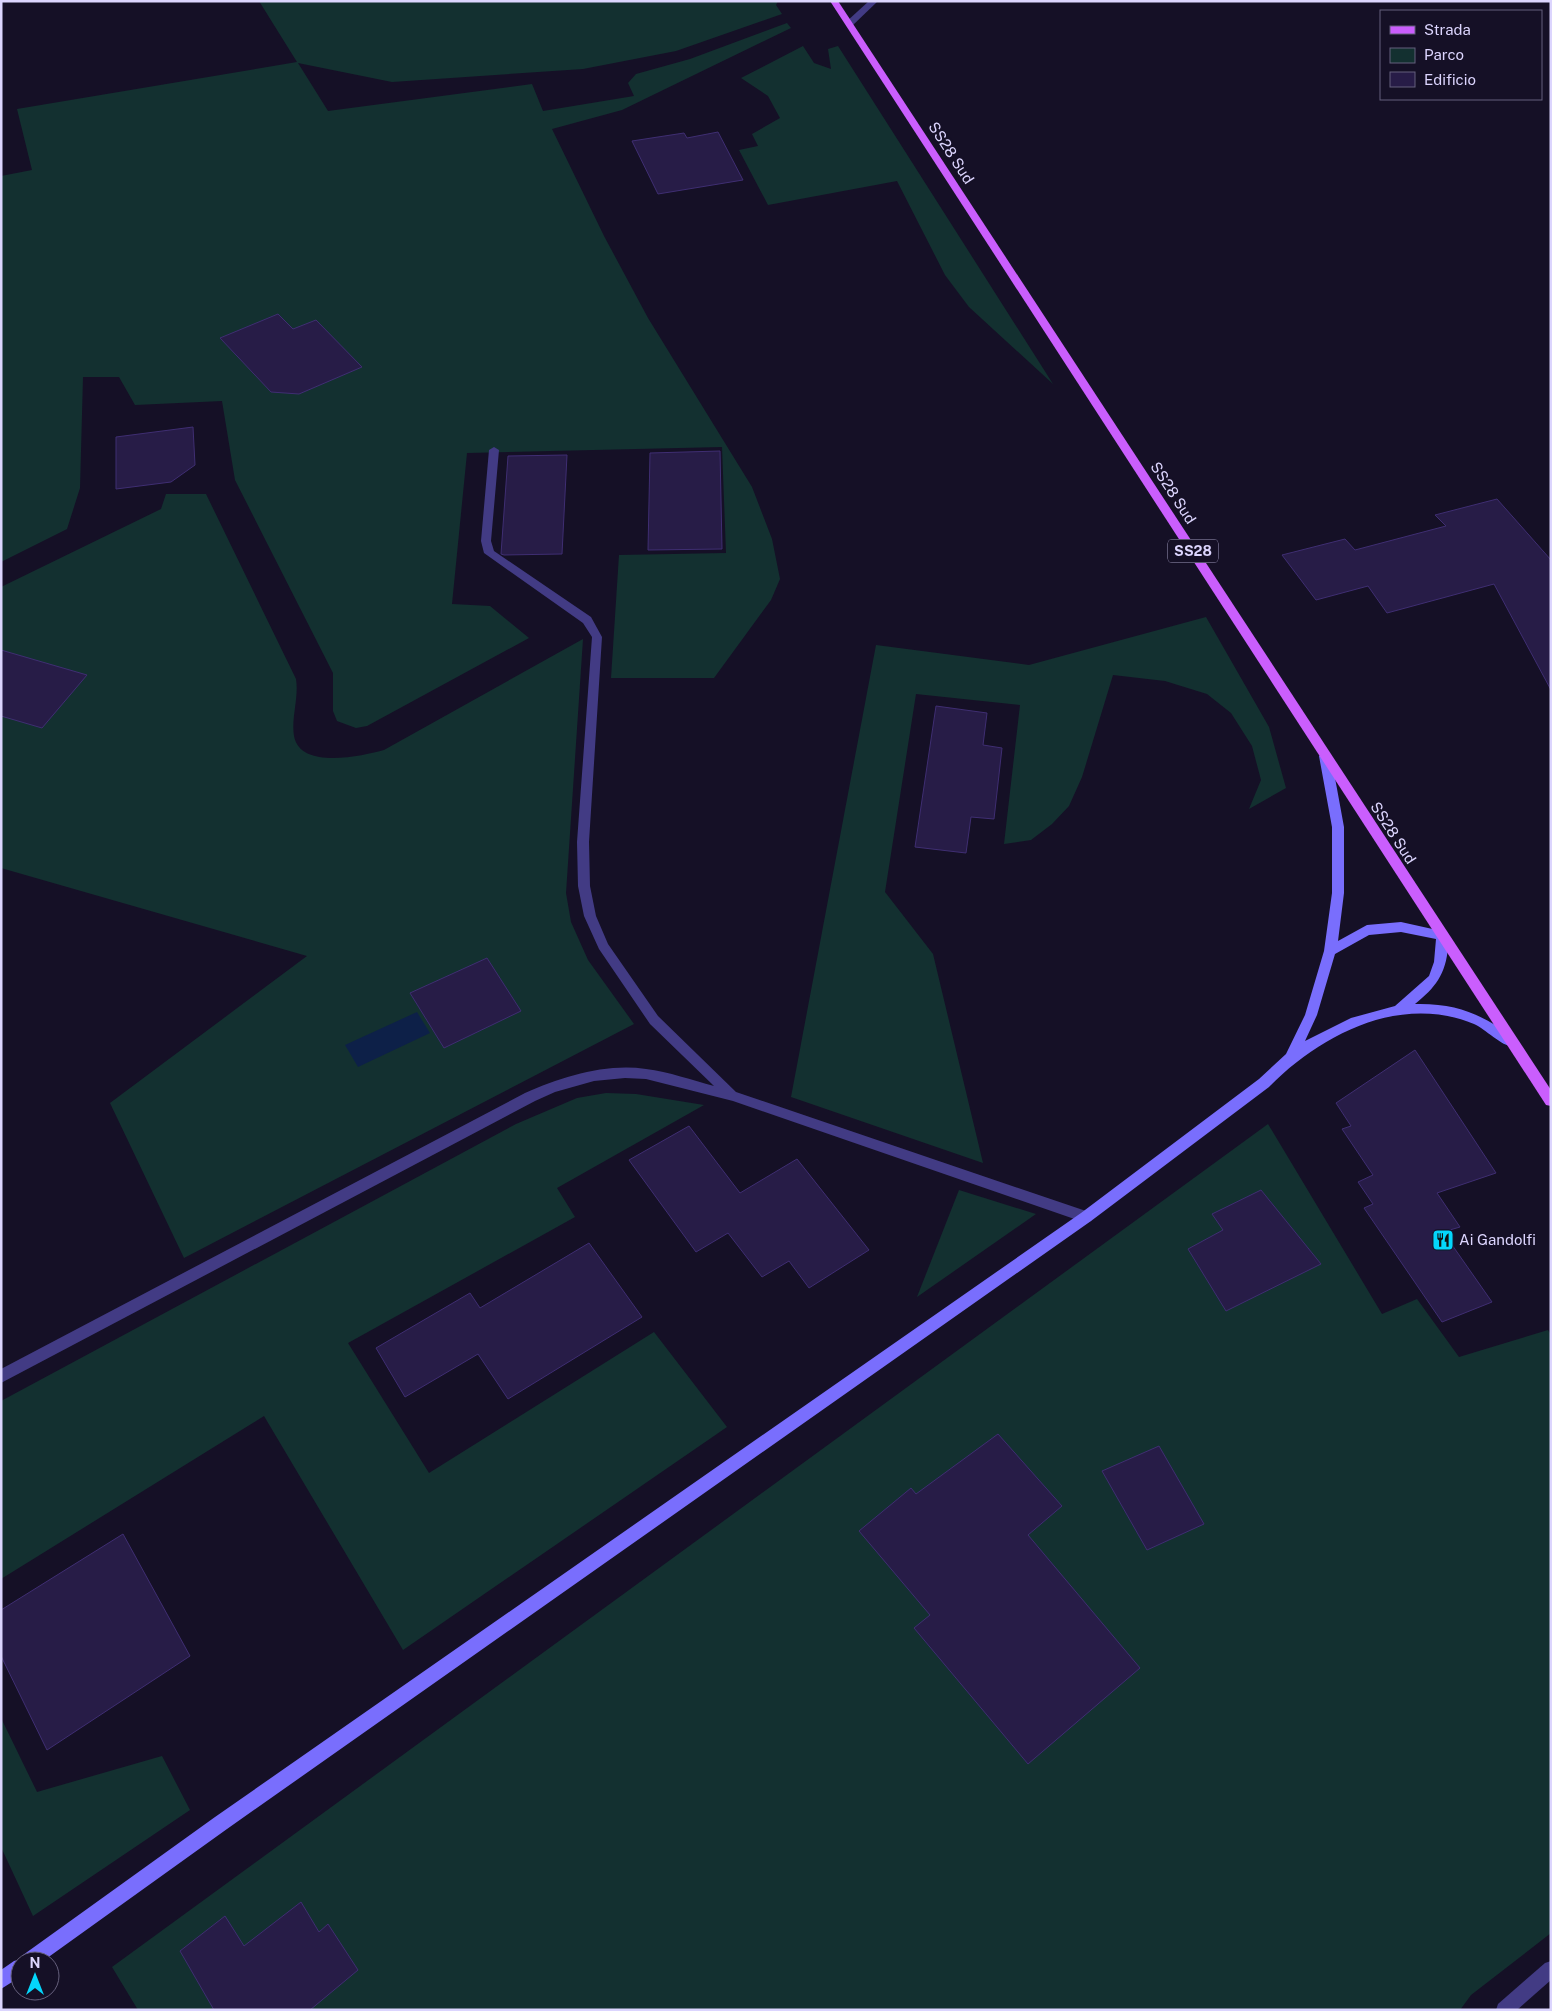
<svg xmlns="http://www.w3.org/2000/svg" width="1552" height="2011" viewBox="0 0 1552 2011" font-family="'Public Sans',sans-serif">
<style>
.green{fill:#133030}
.water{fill:#0d2048}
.building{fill:#271c47;stroke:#3f2e72}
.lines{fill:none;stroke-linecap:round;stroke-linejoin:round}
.service{fill:#423b84;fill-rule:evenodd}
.minor{fill:#423b84;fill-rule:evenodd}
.secondary{fill:#796efd;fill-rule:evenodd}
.primary{fill:#ca5efd;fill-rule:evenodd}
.labels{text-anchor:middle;stroke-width:4;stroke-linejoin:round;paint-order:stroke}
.shield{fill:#151026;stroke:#a09abd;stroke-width:1}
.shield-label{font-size:14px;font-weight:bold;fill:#dcd5fe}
.street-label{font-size:15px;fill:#dcd5fe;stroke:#151026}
.poi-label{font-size:15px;fill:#dcd5fe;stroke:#151026;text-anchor:start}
</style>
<rect width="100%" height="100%" fill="#151026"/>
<!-- green -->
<g class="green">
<path d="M259,1h519l-2,4 6,9 -106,37 -93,18 -191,13 -94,-19 30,48 204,-27 11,27 91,-15 -6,-13 8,-9 54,-15 97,-36 4,5 -169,82 -70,19 52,107 44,82 104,169 20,52 8,40 -9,21 -57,78h-103l8,-123 107,-2 -4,-106 -255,6 -15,151 38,2 39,32 -162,88 -11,2 -19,-7 -4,-10v-38l-98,-193 -13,-79 -87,4 -16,-28h-36l-3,111 -13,41 -66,33v-386l31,-6 -15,-61 280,-47z"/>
<path d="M803,46l11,17 17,6 -3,-20 10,-3 215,338 -84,-77 -24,-32 -48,-94 -129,24 -29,-55 19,-4 -6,-12 28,-16 -12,-22 -27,-18z"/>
<path d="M166,494h40l90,185c3,19 -5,39 -2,57 6,34 68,20 90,14l199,-111 -17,254 5,29 17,38 46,64 -450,234 -74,-155 197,-147 -306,-88v-281l160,-78z"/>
<path d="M1206,617l63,110 17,61 -37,21 12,-29 -9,-34 -21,-33 -24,-19 -42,-13 -52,-6 -31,102 -13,29 -17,18 -21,16 -27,4 16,-139 -104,-11 -31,198 48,62 50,209 -192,-66 85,-452 153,20z"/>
<path d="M606,1093l30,1 68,11 -147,83 18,29 -227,126 81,130 225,-141 73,95 -324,223 -139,-234 -263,163v-178l515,-277 61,-26z"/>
<path d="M1268,1124l114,190 35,-15 42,58 89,-27 3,5v598l-80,62 -11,15h-1322l-26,-43z"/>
<path d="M959,1190l77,24 -119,83z"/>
<path d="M1,1718l36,74 125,-36 28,54 -157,106 -32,-69z"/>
</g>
<!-- water -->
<path class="water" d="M417,1012l13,21 -72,34 -13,-22z"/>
<!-- building -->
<g class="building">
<path d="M718,132l25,48 -85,14 -26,-53 52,-8 3,5z"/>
<path d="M278,314l15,15 23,-9 46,47 -63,27 -28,-2 -51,-54z"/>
<path d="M193,427l2,38 -24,17 -55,7v-52z"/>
<path d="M720,451l2,98 -74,1 2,-97z"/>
<path d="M567,455l-5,99 -58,1 -3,-1 7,-98z"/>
<path d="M1497,499l54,61v130l-57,-106 -107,29 -19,-27 -52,14 -34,-45 63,-16 10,11 91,-24 -11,-11z"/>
<path d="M1,650l86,25 -45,53 -41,-12z"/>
<path d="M936,706l51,7 -4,32 19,3 -8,71 -23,-2 -5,36 -51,-6z"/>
<path d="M487,958l34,53 -77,37 -34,-55z"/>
<path d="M1415,1050l81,123 -59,20 23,34 -17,5 49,70 -50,20 -78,-114 9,-4 -15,-22 15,-7 -31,-46 9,-3 -15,-23z"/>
<path d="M689,1126l51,67 57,-34 72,91 -60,38 -20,-27 -27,16 -34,-44 -32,19 -67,-92z"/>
<path d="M1261,1190l60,74 -95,47 -38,-62 35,-19 -11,-16z"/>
<path d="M589,1243l53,74 -134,82 -30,-45 -73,43 -29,-49 94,-55 10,15z"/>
<path d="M998,1434l64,72 -34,29 112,133 -112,96 -114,-136 16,-13 -71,-84 52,-43 5,6z"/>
<path d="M1159,1446l45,78 -57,26 -45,-79z"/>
<path d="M123,1534l67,122 -143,94 -46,-94v-46z"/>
<path d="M301,1902l18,30 9,-8 30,46 -48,40h-96l-34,-59 45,-35 19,30z"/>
</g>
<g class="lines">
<!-- service -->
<path class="service" d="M869,1h9l-26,25h-6v-4z"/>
<!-- minor -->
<g class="minor">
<path d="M494,447l5,3 -8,91 3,10 97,66 11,20 -13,205 1,44 6,30 12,28 50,72 78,76 350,119 5,2 2,4 -2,4 -5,2 -353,-122 -87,-22 -21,-1 -31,3 -39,11 -20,9 -534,282v-14l524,-276c37,-16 80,-30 121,-24 23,3 46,11 68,17l-64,-62 -51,-75 -15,-33 -6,-30 -1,-44 15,-205 -9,-14 -99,-70 -3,-12 8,-91z"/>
<path d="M1551,1961v19l-34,30h-21l2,-6 47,-41z"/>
</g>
<!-- secondary -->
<path class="secondary" d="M1325,752l6,4 13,71v66l-6,48 29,-16 34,-3 45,10c3,5 2,10 2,15 -2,27 -13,41 -33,57 44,-1 66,11 101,34l2,4 -2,4c-11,4 -30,-17 -42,-22 -74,-31 -154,11 -205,63l-178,134 -864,608 -184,132h-23v16l-19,12v-19l13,-9 7,-2 2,-4 192,-138 866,-604 178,-134 27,-25 19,-39 19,-64 8,-58v-66l-13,-71zM1401,932l35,7 -2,23 -5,14 -34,30 -44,12 -46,23 12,-26 18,-61 34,-19z"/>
<!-- primary -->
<path class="primary" d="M830,1h8l713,1089v16l-5,-1z"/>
</g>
<!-- icons -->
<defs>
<g id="restaurant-square" transform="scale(1.125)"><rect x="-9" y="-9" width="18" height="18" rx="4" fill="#04d6fb" stroke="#151026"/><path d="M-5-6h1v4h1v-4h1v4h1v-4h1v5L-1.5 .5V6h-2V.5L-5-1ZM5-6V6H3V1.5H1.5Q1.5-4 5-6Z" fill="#111"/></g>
</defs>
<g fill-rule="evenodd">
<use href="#restaurant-square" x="1443" y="1240"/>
</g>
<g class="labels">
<!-- shield labels -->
<rect class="shield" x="1168" y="539.5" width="50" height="23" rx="4"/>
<g class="shield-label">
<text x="1193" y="556">SS28</text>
</g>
<!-- street labels -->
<g class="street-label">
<text transform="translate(951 153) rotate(57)" y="5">SS28 Sud</text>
<text transform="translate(1173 493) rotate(57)" y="5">SS28 Sud</text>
<text transform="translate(1393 833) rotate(57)" y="5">SS28 Sud</text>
</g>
<!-- poi labels -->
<g class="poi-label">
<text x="1459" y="1245">Ai Gandolfi</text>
</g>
</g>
<!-- border -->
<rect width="1552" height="2011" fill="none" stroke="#dcd5fe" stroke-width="5"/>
<!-- legend -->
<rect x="1380" y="10" width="162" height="90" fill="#151026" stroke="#655f7c"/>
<rect x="1390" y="26" width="25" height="8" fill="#ca5efd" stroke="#655f7c"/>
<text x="1424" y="35" font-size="15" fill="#dcd5fe">Strada</text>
<rect x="1390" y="48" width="25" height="15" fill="#133030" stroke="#655f7c"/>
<text x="1424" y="60" font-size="15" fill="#dcd5fe">Parco</text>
<rect x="1390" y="72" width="25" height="15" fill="#271c47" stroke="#655f7c"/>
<text x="1424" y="85" font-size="15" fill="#dcd5fe">Edificio</text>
<!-- north arrow -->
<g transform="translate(35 1976)"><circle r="24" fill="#151026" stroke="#655f7c"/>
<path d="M0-4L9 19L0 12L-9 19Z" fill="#04d6fb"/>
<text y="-8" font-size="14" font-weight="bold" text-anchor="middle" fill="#dcd5fe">N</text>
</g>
</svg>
